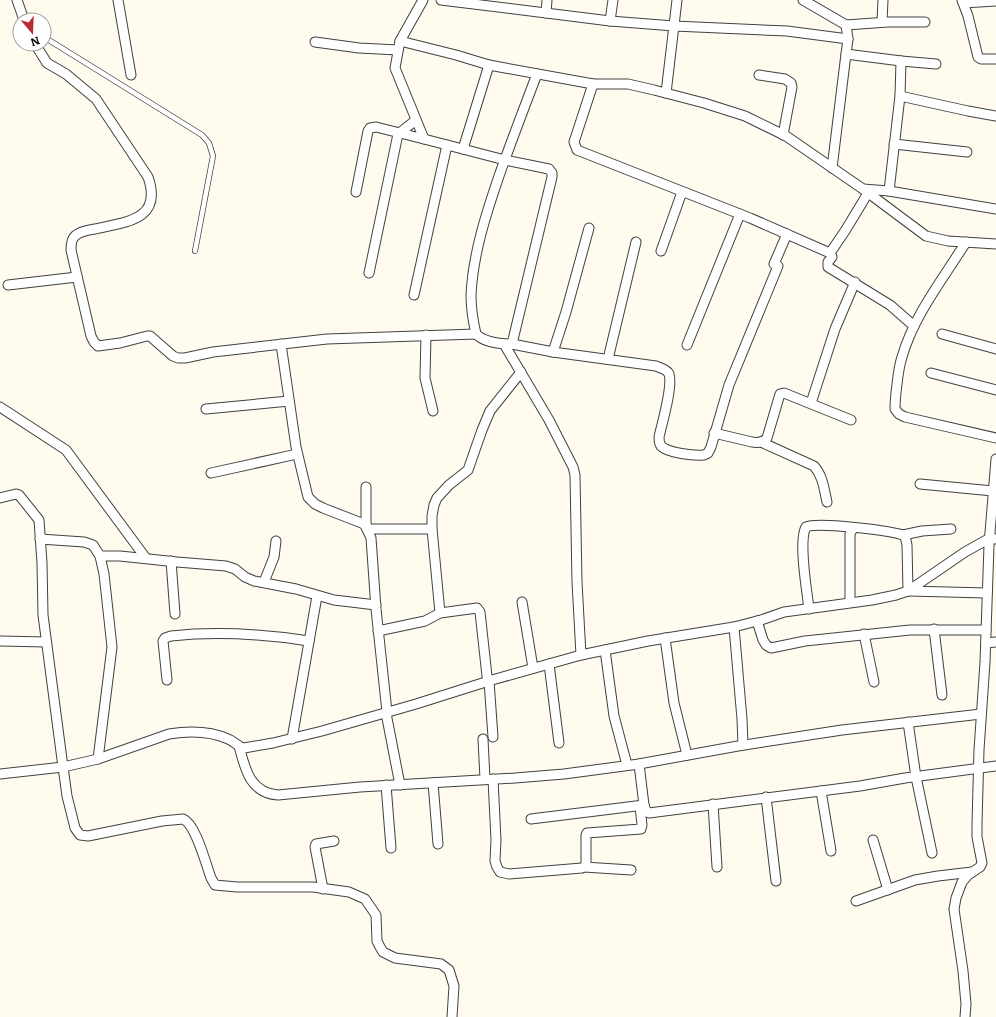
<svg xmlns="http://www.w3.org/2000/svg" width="996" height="1017" viewBox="0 0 996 1017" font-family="Literata,serif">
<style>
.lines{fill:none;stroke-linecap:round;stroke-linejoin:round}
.lane-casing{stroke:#414141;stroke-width:6}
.street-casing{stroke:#414141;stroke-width:11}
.lane{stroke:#fff;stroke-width:4.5}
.street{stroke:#fff;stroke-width:9}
</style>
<rect width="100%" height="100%" fill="#fffbef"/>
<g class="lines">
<!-- lane casing -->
<g class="lane-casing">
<path id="lane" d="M44,37l158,98 7,8 4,13 -18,95"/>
</g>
<!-- street casing -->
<g class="street-casing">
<g id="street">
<path d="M17,0l7,20"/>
<path d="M118,0l13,75"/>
<path d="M441,0l169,21 64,5 113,5 61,8"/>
<path d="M803,0l43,25 2,14 -2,15"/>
<path d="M962,0l6,16 10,41 3,2h15"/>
<path d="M963,3l33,-2"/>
<path d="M546,13l1,-13"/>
<path d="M610,21l3,-21"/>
<path d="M882,22l1,-22"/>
<path d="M846,25l42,-3h37"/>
<path d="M400,41l56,14 33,10 104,19h35l26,6 50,13 41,13 41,20 77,53 63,47 22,5 48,3"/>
<path d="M315,42l44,6 39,2"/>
<path d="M35,44l12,19 19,11 30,25 52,78c15,43 -22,45 -53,52 -6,1 -15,2 -20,7 -4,3 -4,10 -4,14l20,86 3,6 4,4 22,-3 27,-7h3l23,20 5,2h7l28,-6 114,-13 149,-5"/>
<path d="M901,61l35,3"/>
<path d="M759,75l26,4 6,4 1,4 -9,48"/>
<path d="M593,84l-19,58 3,8 173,68 80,35 2,4 -4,5v5l62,38 24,21"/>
<path d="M666,93l11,-93"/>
<path d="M424,139l81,21 44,9 3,4v4l-40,167c-12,0 -28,-2 -36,-10 -3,-13 -5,-26 -5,-39 2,-41 15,-81 28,-119 12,-34 25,-68 38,-102"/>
<path d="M894,144l73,8"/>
<path d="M463,149l26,-84"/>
<path d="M832,168l14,-114 55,7 -1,35"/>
<path d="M863,189l26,2 11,-95 68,15 28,5"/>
<path d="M889,191l107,18"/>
<path d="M356,192l12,-61 2,-3 6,-1 48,12 -29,-71 5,-27 23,-41"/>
<path d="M966,242c-23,37 -52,73 -64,115 -3,9 -4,18 -5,27 -1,8 -2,17 -2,25l4,5 6,3 91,21"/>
<path d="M661,251l21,-59"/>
<path d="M830,253l15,-22 23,-38"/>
<path d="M774,264l13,-30"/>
<path d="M369,273l29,-139 18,-14"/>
<path d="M8,285l69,-8"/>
<path d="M414,295l33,-150"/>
<path d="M942,334l54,15"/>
<path d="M426,335l-1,43 8,33"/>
<path d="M281,344l15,103 12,50 7,7 8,4 41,16 3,5 4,9 5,71 11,103"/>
<path d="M504,344l45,76 24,47 2,8 2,107 4,73"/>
<path d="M512,344l41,8 103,14c4,2 11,3 13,8 4,13 -7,49 -10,63 0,3 0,6 2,9 7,7 33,10 43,9l4,-2 3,-6 18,-62 49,-119"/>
<path d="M687,345l53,-131"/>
<path d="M553,352l13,-40 23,-84"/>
<path d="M608,359l28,-117"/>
<path d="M931,373l65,17"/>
<path d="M811,403l24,-74 20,-47"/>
<path d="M0,407l66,43 79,107"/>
<path d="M206,409l83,-8"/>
<path d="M714,433l38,9c6,1 11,1 15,-4l13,-44 4,-1 67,27"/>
<path d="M761,442l53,24c9,10 10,23 13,36"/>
<path d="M211,473l86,-19"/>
<path d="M920,484l73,7"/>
<path d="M366,487v35l1,7h65"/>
<path d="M0,498l16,-4 3,1 20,25 3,43 1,52 20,152 4,29 8,32 5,7 8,1 74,-15 21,-2c13,5 23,46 28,59l4,7 22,2h76l36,5 16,7 11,16 1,26 3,6 3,5 12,6 46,6 8,6 5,16 -2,31"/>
<path d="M903,535l19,-4 29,-2"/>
<path d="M40,539l44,3 9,3 7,11 4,18 8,73 -14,112"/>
<path d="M100,556h20l57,6 49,4 9,3 10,8 9,4 42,8 38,11 42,5"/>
<path d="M171,561l4,53"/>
<path d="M264,582l10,-25 2,-16"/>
<path d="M850,599v-65l3,-6"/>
<path d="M522,602l11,66"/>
<path d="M809,609c-2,-18 -11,-68 -3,-82 11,-5 86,3 99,9l2,9 1,46 79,2"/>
<path d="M440,613l37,-5 3,4 7,64 2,5 4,56"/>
<path d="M757,621l6,19 3,5 5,3 34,-7 105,-11h76"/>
<path d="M734,627l8,92 1,26"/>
<path d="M934,629l8,66"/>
<path d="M378,631l47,-10 15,-8 -8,-84v-13l2,-11 3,-7 12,-13 19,-15 14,-40 8,-19 31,-39"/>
<path d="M864,634l10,48"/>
<path d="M665,638l9,65 13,52"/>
<path d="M0,641l46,1"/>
<path d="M986,643l10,-1"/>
<path d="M605,650l9,66 13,49"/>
<path d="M549,664l10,79"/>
<path d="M167,680l-4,-39 2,-3 6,-2c46,-5 92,-2 138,5"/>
<path d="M386,713l14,72"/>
<path d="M908,722l8,55 16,76"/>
<path d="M292,739l25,-143"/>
<path d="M483,739l2,40"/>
<path d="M239,746c6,23 11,47 39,49l82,-8 155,-9 49,-4 75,-10 99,-18 104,-16 139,-16"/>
<path d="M639,764l5,41 2,6 3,2 211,-27 45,-8 91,-12"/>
<path d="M0,774l63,-7 35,-8 71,-25c19,-3 41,-3 59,5 6,2 10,8 16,9l29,-5 49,-12 94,-27 76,-24 89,-25 67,-14 86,-14 27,-7 23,-8 88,-12 24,-5 12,-4 57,-39 25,-14 6,1"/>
<path d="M493,779l3,61 -1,21 2,6 3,5 9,2 73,-6 4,-3v-30l1,-2 54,-4 1,-4 -2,-19"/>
<path d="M433,783l5,61"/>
<path d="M386,785l5,63"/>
<path d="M821,791l10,60"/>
<path d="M766,797l10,84"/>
<path d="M713,804l4,63"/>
<path d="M531,819l113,-14"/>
<path d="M873,840l15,50"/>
<path d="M584,867l47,3"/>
<path d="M323,889l-8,-42 1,-3 18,-3"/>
<path d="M856,901l59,-21 23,-4 34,-4"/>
<path d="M965,1017l1,-13 -3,-33 -9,-62 2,-11 6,-16 6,-7 12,-8 2,-4 -5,-26v-13l2,-74 6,-88 4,-117 7,-86"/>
</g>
</g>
<!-- lane -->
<use href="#lane" class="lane"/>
<!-- street -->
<use href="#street" class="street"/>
</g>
<!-- north arrow -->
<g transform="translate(32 32) rotate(161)"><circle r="19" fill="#ffffff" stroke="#9f9f9f"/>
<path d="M0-3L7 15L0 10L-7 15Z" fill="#bb2936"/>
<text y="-6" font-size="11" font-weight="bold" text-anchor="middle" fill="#0e0e0e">N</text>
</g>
</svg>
